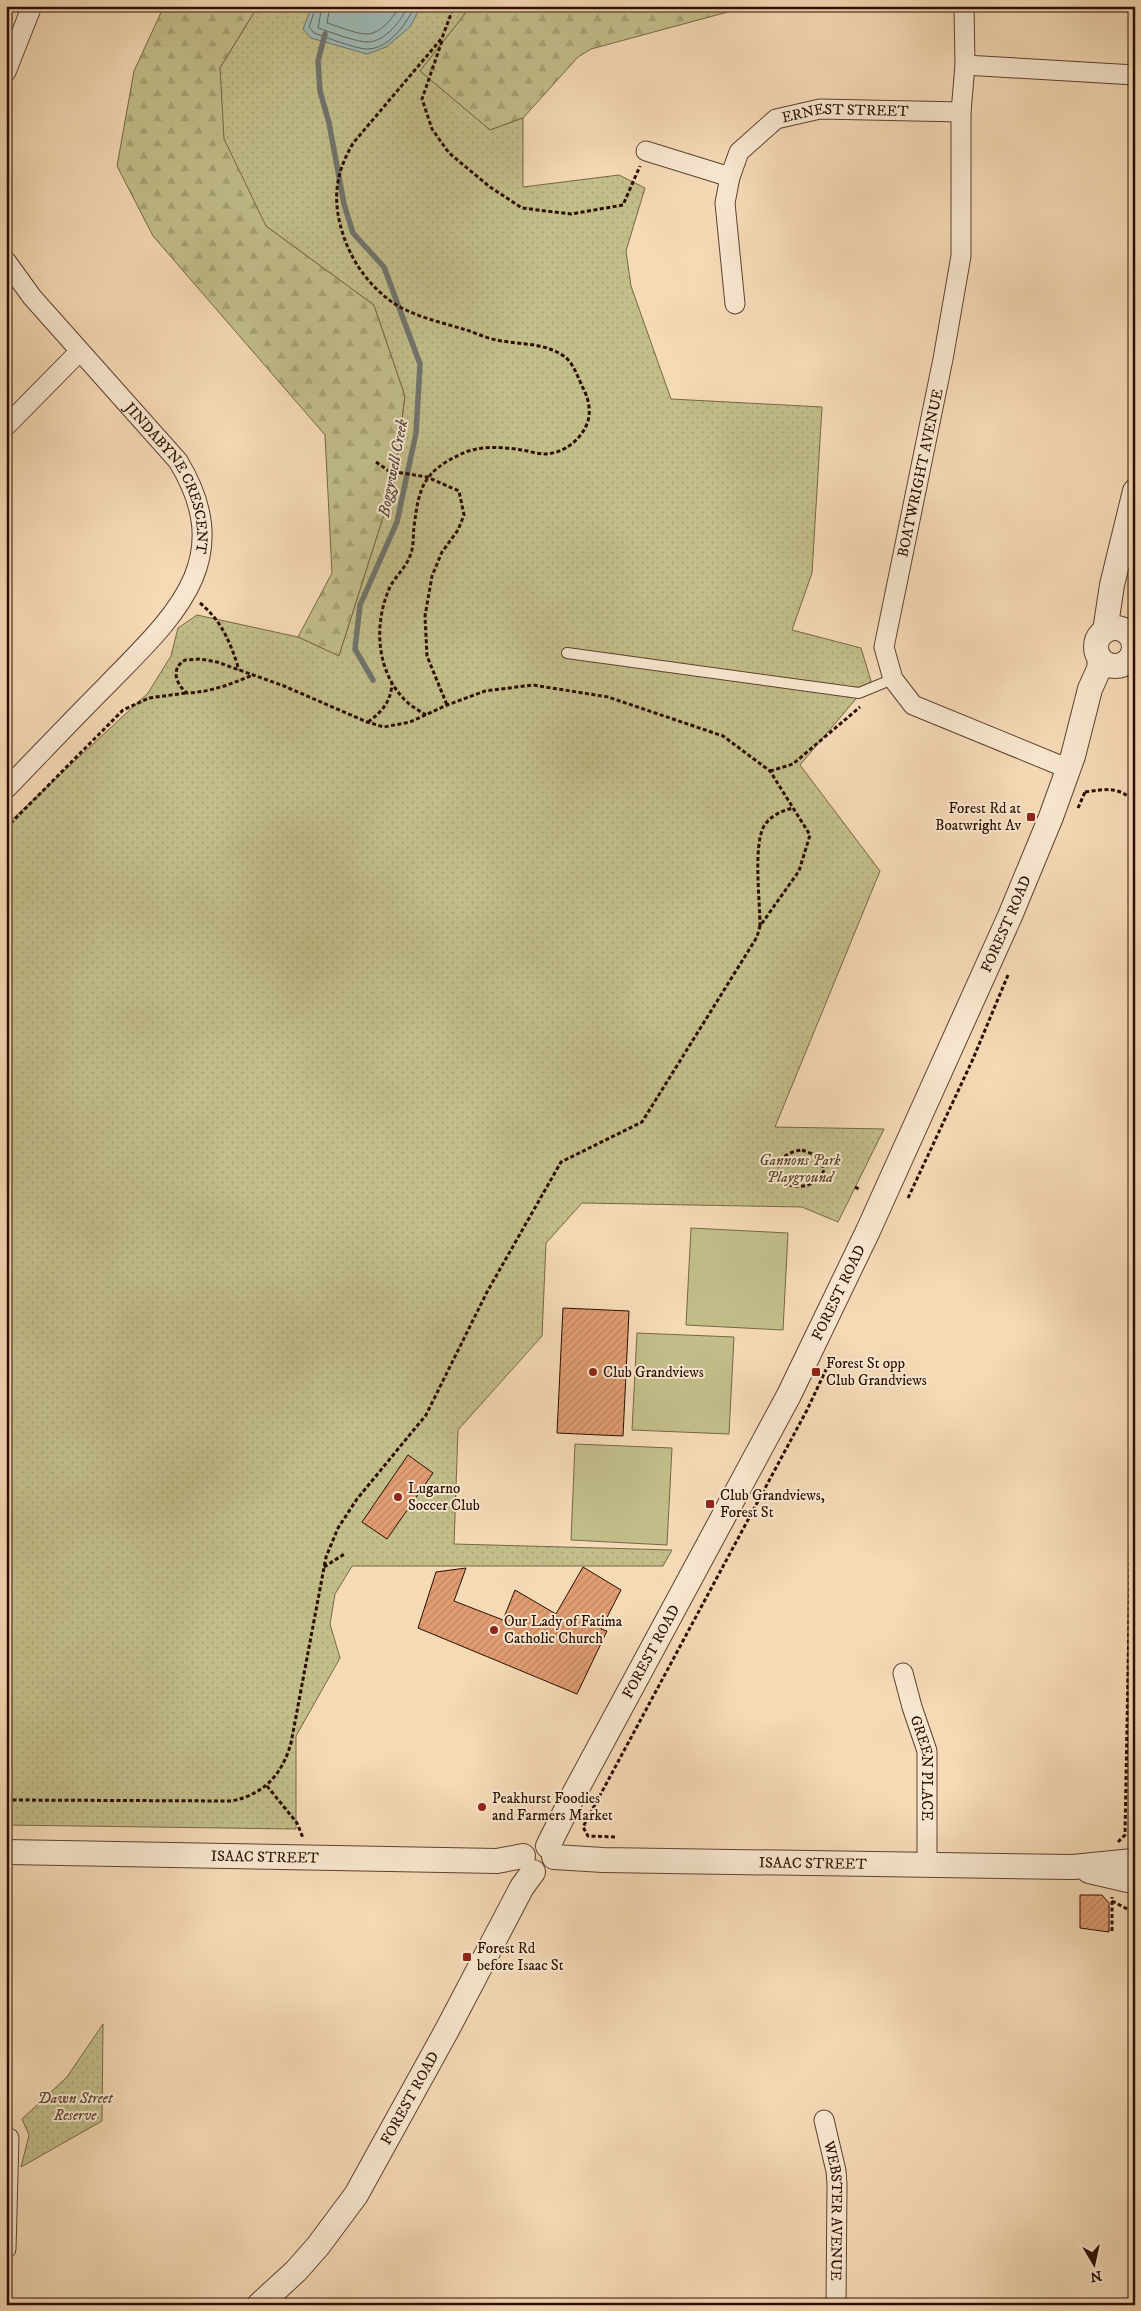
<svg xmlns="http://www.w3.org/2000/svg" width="1141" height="2311" viewBox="0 0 1141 2311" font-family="'IM FELL DW Pica',serif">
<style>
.grass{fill:#c2be8a;stroke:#776645}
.forest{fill:url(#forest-firs);stroke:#776645}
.park{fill:url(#park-dots);stroke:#776645}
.water{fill:#9eb9b6;stroke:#70746d}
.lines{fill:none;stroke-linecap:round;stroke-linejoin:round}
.shore{stroke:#65635b;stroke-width:1}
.stream{stroke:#70746d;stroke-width:5.5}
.building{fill:url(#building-hatch);stroke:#2c0d00}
.service-casing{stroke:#5e402e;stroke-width:12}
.minor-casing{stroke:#5e402e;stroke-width:21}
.tertiary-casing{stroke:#5e402e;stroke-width:26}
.path{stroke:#2c0d00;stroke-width:3;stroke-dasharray:4 2.5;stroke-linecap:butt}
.service{stroke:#f8e7d0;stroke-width:10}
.minor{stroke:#f8e7d0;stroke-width:19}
.tertiary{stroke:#f8e7d0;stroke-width:24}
.poi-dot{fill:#8f2418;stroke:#f8e7d0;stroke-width:2}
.labels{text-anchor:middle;stroke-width:4;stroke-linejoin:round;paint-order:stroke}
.street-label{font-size:15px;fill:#2c0d00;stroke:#f8e7d0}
.poi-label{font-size:15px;fill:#2c0d00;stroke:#f8e7d0;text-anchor:start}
.park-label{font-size:15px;font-style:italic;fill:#604b30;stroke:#f8e7d0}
.water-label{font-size:16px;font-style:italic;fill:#544940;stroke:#f8e7d0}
</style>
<defs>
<pattern id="forest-firs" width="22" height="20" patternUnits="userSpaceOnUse" patternTransform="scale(1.25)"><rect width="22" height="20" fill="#c2be8a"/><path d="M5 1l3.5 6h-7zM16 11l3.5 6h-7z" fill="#a7a275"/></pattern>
<pattern id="park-dots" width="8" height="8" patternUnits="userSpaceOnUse" patternTransform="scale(1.25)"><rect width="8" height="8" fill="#c2be8a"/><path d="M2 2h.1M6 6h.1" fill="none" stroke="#a7a275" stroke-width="1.8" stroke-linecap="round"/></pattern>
<pattern id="building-hatch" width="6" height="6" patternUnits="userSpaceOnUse" patternTransform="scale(1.25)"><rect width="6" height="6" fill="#e19d72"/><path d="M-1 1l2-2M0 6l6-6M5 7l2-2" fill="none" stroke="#c18661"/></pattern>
</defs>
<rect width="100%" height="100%" fill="#f5dab6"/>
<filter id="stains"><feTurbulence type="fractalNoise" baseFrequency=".004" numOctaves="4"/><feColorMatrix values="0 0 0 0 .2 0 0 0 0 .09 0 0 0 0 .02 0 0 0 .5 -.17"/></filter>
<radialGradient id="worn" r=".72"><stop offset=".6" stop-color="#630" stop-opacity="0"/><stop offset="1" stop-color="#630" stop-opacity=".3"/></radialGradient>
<!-- grass -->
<g class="grass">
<path d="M691,1228l97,5 -5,97 -97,-5z"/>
<path d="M637,1333l97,4 -5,97 -97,-4z"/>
<path d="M575,1444l97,4 -5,97 -96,-5z"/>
</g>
<!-- forest -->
<g class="forest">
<path d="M164,6h94l-38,62 46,158 108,79 31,91 -11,87 -55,173 -41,-19 34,-64 -7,-138 -172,-199 -36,-70 17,-95z"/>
<path d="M471,6h279l-159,43 -13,8 -55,61 -33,12 -70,-59z"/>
</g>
<!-- park -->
<g class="park">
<path d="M258,6h213l-51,65 70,59 33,-12v69l96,-12 26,13 -19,63 5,35 40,113 151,8 -10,166 -20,57 69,18 10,33 -71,84 80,106 -105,256 109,2 -46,93 -36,-15 -220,-4 -36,40 -4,93 -84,94 -4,114 218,6 -9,16h-311l-17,28 -5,30 10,34 -44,78v93l-290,-4v-1000l142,-132 23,-37 7,-28 19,-13 101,22 41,19 55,-173 11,-87 -31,-91 -108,-79 -42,-87 -4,-71z"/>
<path d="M103,2024l-1,97 -81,46 8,-32 -7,-16 45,-42z"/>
</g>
<!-- water -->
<path class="water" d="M312,6h109l-11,21 -24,20 -19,7 -56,-16 -8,-9z"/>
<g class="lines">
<!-- shore -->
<g class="shore">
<path d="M316,6l-7,21 5,6c11,4 42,16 53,16 22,0 40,-26 48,-43"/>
<path d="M322,6l-4,22c9,3 41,15 50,14 18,-1 33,-21 40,-36"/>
<path d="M330,6l-3,17c11,3 28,11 40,11 13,0 27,-17 33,-28"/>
</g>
<!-- stream -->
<path class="stream" d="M325,34l-7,27 2,30 9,32 15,81 9,29 31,34 36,97 -4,69 -19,89 -37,83 -5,44 18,31"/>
</g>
<!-- building -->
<g class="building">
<path d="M563,1308l66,3 -6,125 -66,-3z"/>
<path d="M408,1455l25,18 -46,66 -25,-17z"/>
<path d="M583,1567l38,23 -20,39 6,2 -30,63 -159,-66 18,-56 30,-4 -12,33 49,19 12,-30 41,24z"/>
<path d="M1080,1895h22l7,8v29l-29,-4z"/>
</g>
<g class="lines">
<!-- service casing -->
<g class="service-casing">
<path id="service" d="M567,653l292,40 34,-14"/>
</g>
<!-- minor casing -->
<g class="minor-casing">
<g id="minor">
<path d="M964,6l1,59 -4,47v144l-18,103 -59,288 9,32 20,26 156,64"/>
<path d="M965,65l170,10"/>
<path d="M6,72l26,-66"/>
<path d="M646,151l84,26"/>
<path id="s1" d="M6,261l26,36 146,164c61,100 -5,156 -71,224 -34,34 -67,69 -101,104"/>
<path id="s2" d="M735,304l-10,-101 5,-26 9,-25 37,-33 44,-10 141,3"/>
<path d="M6,426l73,-74"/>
<path id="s3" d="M903,1673l9,34 15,44v114"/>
<path id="s4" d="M824,2120l12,51 1,13 -1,121"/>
<path d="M6,2249l3,-111"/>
</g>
</g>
<!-- tertiary casing -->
<g class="tertiary-casing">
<g id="tertiary">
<circle cx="1115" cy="647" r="19"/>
<path d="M1105,631l7,-46 23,-94"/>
<path id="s5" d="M548,1846l26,-52 215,-399 79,-164 142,-315 41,-99 22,-61 17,-67 9,-20 1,-9"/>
<path id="s6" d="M6,1852l491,9 26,-5"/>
<path id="s7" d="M554,1857l49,3 470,7 60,-6"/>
<path d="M1089,1871l39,9"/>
<path id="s8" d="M259,2305l37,-34 22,-25 38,-51 91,-165 75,-143 11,-15"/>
</g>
</g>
<!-- path -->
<g class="path">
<path d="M442,41l-20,58 10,30 17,24 41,34 32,21 49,6 52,-9 17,-39"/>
<path d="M376,462l13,9 38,6 32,14 5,24 -6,15 -16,22 -10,24 -7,40 2,40 20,49"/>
<path d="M200,603c22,18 31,41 39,67"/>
<path d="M426,715c-6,-4 -14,-8 -19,-13 -31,-29 -34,-78 -17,-115 6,-12 17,-20 21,-34 3,-8 2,-18 3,-26 5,-40 9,-55 47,-73 19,-9 41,-7 61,-4 7,1 15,4 22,4 17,0 35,-12 42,-28 6,-12 3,-27 -3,-38 -5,-10 -9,-24 -18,-31 -20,-15 -45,-12 -68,-17 -12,-2 -23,-8 -34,-11 -23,-7 -51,-13 -71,-27 -24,-17 -42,-43 -50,-71 -10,-33 -6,-60 12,-89l88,-104 12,-32"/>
<path d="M368,722c15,-11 23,-21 24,-39"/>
<path d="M770,771l23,-7 67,-57"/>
<path d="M1085,792c20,-3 34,-6 50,10"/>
<path d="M1078,808l7,-16"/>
<path d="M6,828l117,-118 26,-12 37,-5"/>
<path d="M760,926c0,-25 -7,-80 4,-100 7,-11 18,-15 29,-18"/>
<path d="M802,1150l16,6 6,13 -2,7c-11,11 -24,13 -38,7 -15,-17 -1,-31 18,-33z"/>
<path d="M855,1187l4,2"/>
<path d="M908,1198l65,-139 35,-84"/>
<path d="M324,1567l22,-14"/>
<path d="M267,1786l30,37 6,15"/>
<path d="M6,1800l226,1c32,-7 50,-26 59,-58l35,-186 12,-29 19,-29 69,-84 61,-123 74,-130 81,-40 115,-185 3,-11 39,-55 11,-36 -40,-64 -47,-35 -115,-39 -75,-12 -48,6 -38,14 -37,17 -26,5 -17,-5 -83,-36 -67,-24 -17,-3 -15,1c-15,9 -9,24 2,33 24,-1 44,-9 66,-18"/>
<path d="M615,1837l-27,-1 -5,-9 224,-417 24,-51"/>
<path d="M1118,1842l7,-7 10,-542"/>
<path d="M1112,1901l23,12"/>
<path d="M1112,1931v-34"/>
</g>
<!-- service -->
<use href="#service" class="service"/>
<!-- minor -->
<use href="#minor" class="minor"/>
<!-- tertiary -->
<use href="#tertiary" class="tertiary"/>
</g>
<!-- markers -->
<g class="poi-dot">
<rect x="1026" y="812" width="10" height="10" rx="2.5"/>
<circle cx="593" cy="1372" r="5"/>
<rect x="811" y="1367" width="10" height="10" rx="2.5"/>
<circle cx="398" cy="1497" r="5"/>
<rect x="705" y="1499" width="10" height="10" rx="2.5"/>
<circle cx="494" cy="1630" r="5"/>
<circle cx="482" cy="1807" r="5"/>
<rect x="462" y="1952" width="10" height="10" rx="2.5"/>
</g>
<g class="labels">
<!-- street labels -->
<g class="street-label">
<text dy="5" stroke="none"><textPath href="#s2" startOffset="274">ERNEST STREET</textPath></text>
<text transform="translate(920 473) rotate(-78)" y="5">BOATWRIGHT AVENUE</text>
<text dy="5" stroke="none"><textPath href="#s1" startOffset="275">JINDABYNE CRESCENT</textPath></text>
<text dy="5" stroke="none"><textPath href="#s5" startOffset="1030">FOREST ROAD</textPath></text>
<text dy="5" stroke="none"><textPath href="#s5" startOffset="625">FOREST ROAD</textPath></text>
<text dy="5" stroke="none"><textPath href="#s5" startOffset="220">FOREST ROAD</textPath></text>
<text dy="5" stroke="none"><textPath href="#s3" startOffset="98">GREEN PLACE</textPath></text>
<text dy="5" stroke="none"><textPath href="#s6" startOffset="259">ISAAC STREET</textPath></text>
<text dy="5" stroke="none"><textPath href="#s7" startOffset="259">ISAAC STREET</textPath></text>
<text dy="5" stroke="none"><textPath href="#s8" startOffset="258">FOREST ROAD</textPath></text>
<text dy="5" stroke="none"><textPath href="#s4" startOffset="92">WEBSTER AVENUE</textPath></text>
</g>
<!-- poi labels -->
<g class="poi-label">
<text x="1021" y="813" text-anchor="end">Forest Rd at<tspan x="1021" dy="17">Boatwright Av</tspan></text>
<text x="826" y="1368">Forest St opp<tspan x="826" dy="17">Club Grandviews</tspan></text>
<text x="603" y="1377">Club Grandviews</text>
<text x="408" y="1493">Lugarno<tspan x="408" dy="17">Soccer Club</tspan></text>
<text x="720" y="1500">Club Grandviews,<tspan x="720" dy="17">Forest St</tspan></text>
<text x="504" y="1626">Our Lady of Fatima<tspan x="504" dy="17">Catholic Church</tspan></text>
<text x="492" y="1803">Peakhurst Foodies<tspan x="492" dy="17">and Farmers Market</tspan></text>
<text x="477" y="1953">Forest Rd<tspan x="477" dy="17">before Isaac St</tspan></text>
</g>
<!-- park labels -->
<g class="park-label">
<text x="800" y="1165">Gannons Park<tspan x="800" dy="17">Playground</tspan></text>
<text x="75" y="2103">Dawn Street<tspan x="75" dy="17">Reserve</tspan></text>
</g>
<!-- water labels -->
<g class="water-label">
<text transform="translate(392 468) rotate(-79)" y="6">Boggywell Creek</text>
</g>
</g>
<!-- margin -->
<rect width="1141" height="2311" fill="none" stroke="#f5dab6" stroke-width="25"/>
<rect x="8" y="8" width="1126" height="2296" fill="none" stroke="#2c0d00" stroke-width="2.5"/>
<rect x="12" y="12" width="1116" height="2286" fill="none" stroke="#2c0d00"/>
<!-- north arrow -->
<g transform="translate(1094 2264) rotate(171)" stroke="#f8e7d0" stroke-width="4" paint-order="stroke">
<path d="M0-4L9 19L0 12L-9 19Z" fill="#2c0d00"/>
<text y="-8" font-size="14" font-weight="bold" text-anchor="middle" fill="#2c0d00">N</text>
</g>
<rect width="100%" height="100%" filter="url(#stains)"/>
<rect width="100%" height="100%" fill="url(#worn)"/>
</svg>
